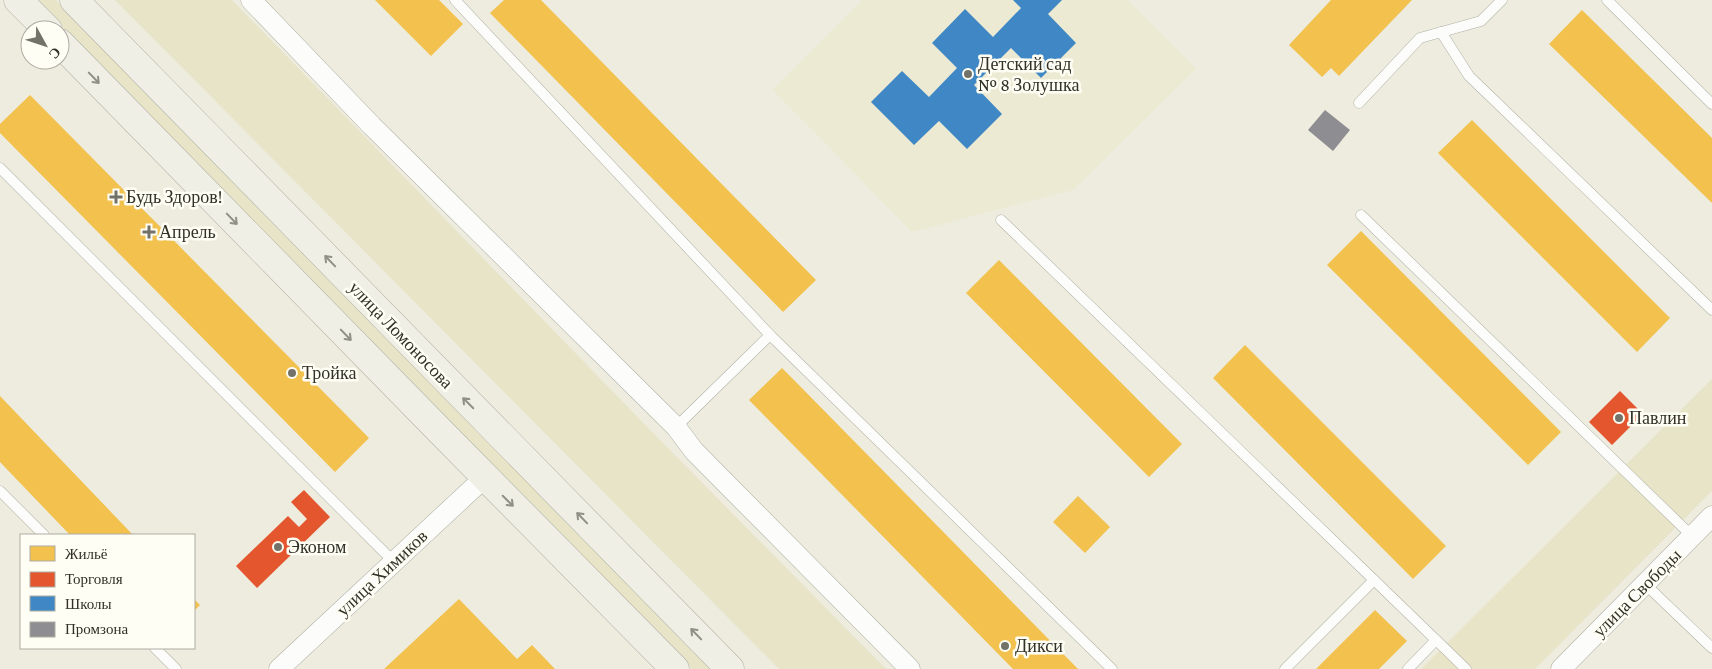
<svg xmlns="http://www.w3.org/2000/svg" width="1712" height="669" viewBox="0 0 1712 669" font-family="'Crimson Pro',serif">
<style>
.built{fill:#ecead2}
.green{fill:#e7e4c8}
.homes{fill:#f2c14e}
.shops{fill:#e4572e}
.schools{fill:#3f88c5}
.industry{fill:#8d8d92}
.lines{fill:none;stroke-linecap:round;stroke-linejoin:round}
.service-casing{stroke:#b0b0a5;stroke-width:11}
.minor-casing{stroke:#b0b0a5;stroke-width:21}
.secondary-casing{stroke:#b0b0a5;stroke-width:29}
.service{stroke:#fcfcfa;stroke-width:10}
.minor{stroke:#fcfcfa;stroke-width:20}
.secondary{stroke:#f0efe6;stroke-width:28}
.oneway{stroke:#919087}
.poi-dot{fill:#737268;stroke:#fffef4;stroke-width:2}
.labels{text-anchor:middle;stroke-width:5;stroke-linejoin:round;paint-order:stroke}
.poi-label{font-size:18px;fill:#323128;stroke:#fffef4;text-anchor:start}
.street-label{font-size:18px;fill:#323128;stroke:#fffef4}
</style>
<rect width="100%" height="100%" fill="#edecdf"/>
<!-- built -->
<path class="built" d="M863,0h264l69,69 -123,121 -161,42 -139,-142z"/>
<!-- green -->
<g class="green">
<path d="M36,0h20l655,669h-19z"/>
<path d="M115,0h117l426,438 228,231h-107z"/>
<path d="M1712,379v112l-177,178h-114z"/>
</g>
<!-- homes -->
<g class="homes">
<path d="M375,0h64l24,24 -32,32z"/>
<path d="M504,0h37l275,280 -33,32 -293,-299z"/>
<path d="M1331,0h81l-73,76 -8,-8 -9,9 -33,-32z"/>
<path d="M1582,10l130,128v65l-163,-159z"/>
<path d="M30,95l339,343 -34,34 -335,-339v-9z"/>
<path d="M1472,120l198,198 -33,34 -199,-199z"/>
<path d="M1361,231l200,201 -33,33 -201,-200z"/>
<path d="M999,260l183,184 -33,33 -183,-184z"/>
<path d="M1245,345l201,201 -33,33 -200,-201z"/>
<path d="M782,368l10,10 286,291h-65l-264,-269z"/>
<path d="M0,396l133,139h-63l-70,-73z"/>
<path d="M1078,496l32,31 -25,26 -32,-31z"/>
<path d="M194,599l6,6 -6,6z"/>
<path d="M459,599l58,60 15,-14 23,24h-171z"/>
<path d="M1375,610l32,31 -28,28h-63z"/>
</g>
<!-- shops -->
<g class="shops">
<path d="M1620,391l23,23 -31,31 -23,-23z"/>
<path d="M304,490l26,27 -73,71 -21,-22 52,-50 11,11 8,-8 -16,-17z"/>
</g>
<!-- schools -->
<path class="schools" d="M1013,0h49l-14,14 28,29 -35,35 -30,-30 -37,37 28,29 -35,35 -28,-28 -25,24 -43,-43 31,-31 27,26 28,-29 -25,-25 33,-34 28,28 28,-29z"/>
<!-- industry -->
<path class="industry" d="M1325,110l25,20 -17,21 -25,-21z"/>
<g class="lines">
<!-- service casing -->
<g class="service-casing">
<g id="service">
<path d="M455,0l315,335 342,334"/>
<path d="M1607,0l105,104"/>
<path d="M1441,32l28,44 243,234"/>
<path d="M1359,103l61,-65 61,-17 21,-21"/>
<path d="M0,168l394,394"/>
<path d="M1361,215l331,321"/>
<path d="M1001,220l373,360"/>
<path d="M676,427l94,-92"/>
<path d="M0,491l44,44"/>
<path d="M1645,584l67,64"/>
<path d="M155,648l21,21"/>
<path d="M1285,669l89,-89 92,89"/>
<path d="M1408,669l28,-29"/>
</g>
</g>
<!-- minor casing -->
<g class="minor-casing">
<g id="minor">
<path d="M251,0l121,126 304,301 18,24 216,218"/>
<path d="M279,669l206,-192"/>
<path d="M1561,669l151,-153"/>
</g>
</g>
<!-- secondary casing -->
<g class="secondary-casing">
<g id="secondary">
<path d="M18,0l30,30"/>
<path d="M74,0l656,669"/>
<path d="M60,43l378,386 237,240"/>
</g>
</g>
<!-- service -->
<use href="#service" class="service"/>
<!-- minor -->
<use href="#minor" class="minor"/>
<!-- secondary -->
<use href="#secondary" class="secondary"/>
</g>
<!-- one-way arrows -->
<defs><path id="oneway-shaft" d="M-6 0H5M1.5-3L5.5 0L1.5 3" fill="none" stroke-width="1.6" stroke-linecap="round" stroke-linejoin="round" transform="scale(1.25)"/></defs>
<g class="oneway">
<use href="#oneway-shaft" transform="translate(94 78) rotate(46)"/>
<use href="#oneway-shaft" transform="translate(232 219) rotate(46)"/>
<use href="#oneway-shaft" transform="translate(330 261) rotate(-134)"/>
<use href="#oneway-shaft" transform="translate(346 335) rotate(46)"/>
<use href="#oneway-shaft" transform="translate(468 403) rotate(-135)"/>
<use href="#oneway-shaft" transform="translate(508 501) rotate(45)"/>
<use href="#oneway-shaft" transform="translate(582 518) rotate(-134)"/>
<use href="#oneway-shaft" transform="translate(696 634) rotate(-134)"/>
</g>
<!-- markers -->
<g class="poi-dot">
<circle cx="968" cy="74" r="5"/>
<path d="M113.5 189.5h5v5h5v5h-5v5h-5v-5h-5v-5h5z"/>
<path d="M146.5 224.5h5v5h5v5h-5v5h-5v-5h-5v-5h5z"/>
<circle cx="292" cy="373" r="5"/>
<circle cx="1619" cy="418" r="5"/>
<circle cx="278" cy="547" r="5"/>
<circle cx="1005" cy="646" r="5"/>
</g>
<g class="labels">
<!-- poi labels -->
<g class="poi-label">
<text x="978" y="70">Детский сад<tspan x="978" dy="21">№ 8 Золушка</tspan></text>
<text x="126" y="203">Будь Здоров!</text>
<text x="159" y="238">Апрель</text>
<text x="302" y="379">Тройка</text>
<text x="1629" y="424">Павлин</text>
<text x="288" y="553">Эконом</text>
<text x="1015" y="652">Дикси</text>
</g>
<!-- street labels -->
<g class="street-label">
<text transform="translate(401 335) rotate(46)" y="6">улица Ломоносова</text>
<text transform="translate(382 573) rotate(-43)" y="6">улица Химиков</text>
<text transform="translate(1637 593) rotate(-45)" y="6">улица Свободы</text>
</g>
</g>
<!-- legend -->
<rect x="20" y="534" width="175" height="115" fill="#fffef4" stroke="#adaca2"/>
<rect x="30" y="546" width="25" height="15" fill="#f2c14e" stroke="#adaca2"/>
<text x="65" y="559" font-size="15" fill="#323128">Жильё</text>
<rect x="30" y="572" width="25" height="15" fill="#e4572e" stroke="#adaca2"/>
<text x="65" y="584" font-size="15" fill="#323128">Торговля</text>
<rect x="30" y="596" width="25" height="15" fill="#3f88c5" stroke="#adaca2"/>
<text x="65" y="609" font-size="15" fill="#323128">Школы</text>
<rect x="30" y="622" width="25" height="15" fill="#8d8d92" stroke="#adaca2"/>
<text x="65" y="634" font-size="15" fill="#323128">Промзона</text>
<!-- north arrow -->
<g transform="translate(45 45) rotate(130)"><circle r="24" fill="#fffef4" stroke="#adaca2"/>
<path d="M0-4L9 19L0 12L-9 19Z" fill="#737268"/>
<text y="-8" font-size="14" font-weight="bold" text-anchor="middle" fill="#323128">С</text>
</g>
</svg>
